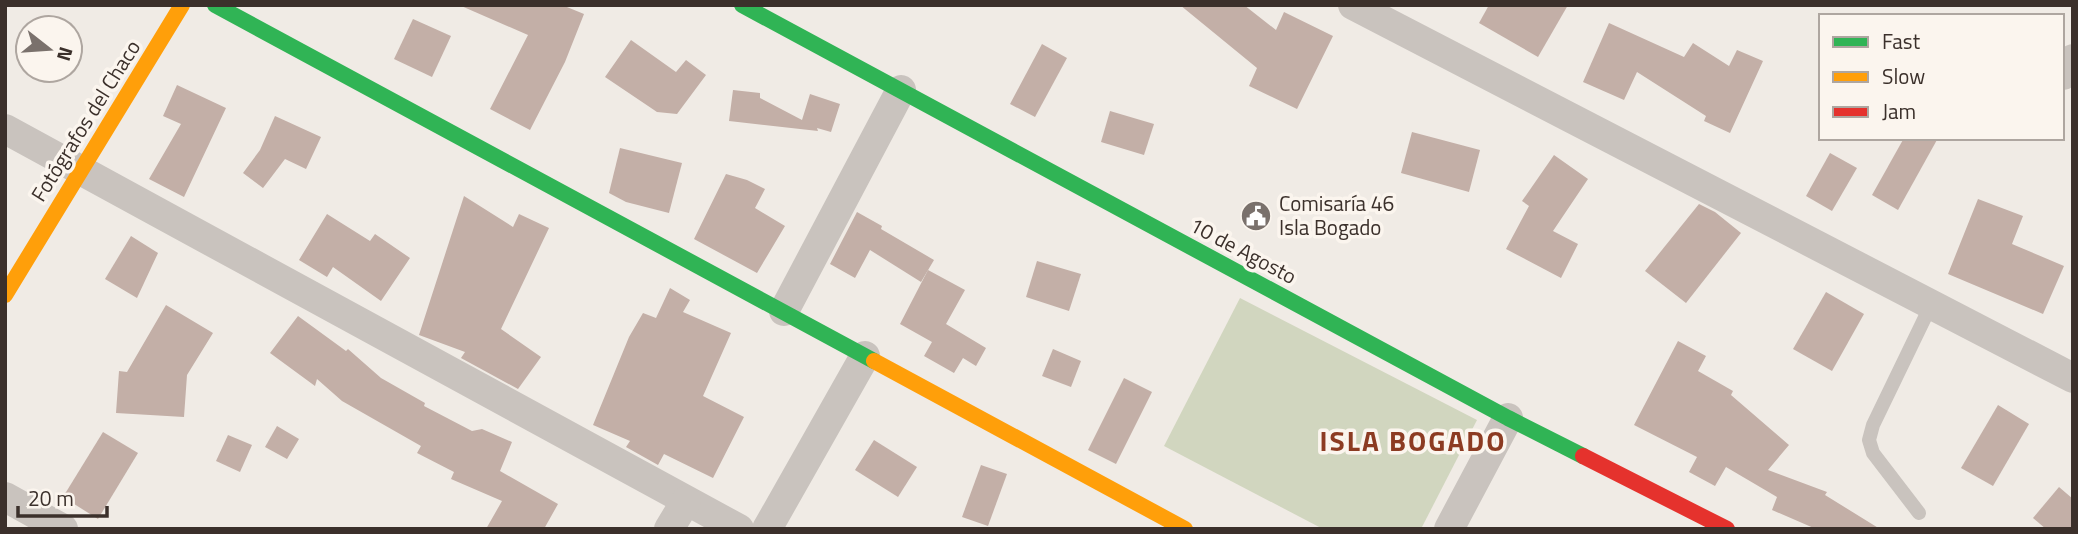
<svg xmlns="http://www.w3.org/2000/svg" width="2078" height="534" viewBox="0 0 2078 534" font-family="'Titillium Web',sans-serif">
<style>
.green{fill:#d1d6bf}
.building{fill:#c3afa7}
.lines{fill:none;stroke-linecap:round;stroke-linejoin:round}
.lane{stroke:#c9c3be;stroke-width:14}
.street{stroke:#c9c3be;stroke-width:30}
.fast{stroke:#30b455;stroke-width:16}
.slow{stroke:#ff9f0a;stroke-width:16}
.jam{stroke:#e5322d;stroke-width:16}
.labels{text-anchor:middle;stroke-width:7;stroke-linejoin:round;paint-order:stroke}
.street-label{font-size:21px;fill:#3b302b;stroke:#fbf5ee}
.poi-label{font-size:21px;fill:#3b302b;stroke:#fbf5ee;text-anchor:start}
.district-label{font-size:28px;font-weight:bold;letter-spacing:2px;fill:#8c3b22;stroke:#fbf5ee}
</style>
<rect width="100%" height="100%" fill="#f0ebe5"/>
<!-- green -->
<path class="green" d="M1240,298l237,122 -56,109h-98l-159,-83z"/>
<!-- building -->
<g class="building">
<path d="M459,5h103l22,9 -19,48 -35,68 -40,-21 38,-74z"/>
<path d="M1180,5h64l32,25 8,-18 49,24 -36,73 -48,-23 8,-18z"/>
<path d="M1489,5h79l-30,52 -59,-34z"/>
<path d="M413,19l38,17 -19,41 -38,-18z"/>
<path d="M1609,23l75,34 9,-14 36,23 8,-16 26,11 -33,72 -26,-12 2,-5 -69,-44 -13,28 -41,-18z"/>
<path d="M631,40l45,32 10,-12 20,15 -29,39 -20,-2 -52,-35z"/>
<path d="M1042,44l25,14 -32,59 -25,-13z"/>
<path d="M177,85l49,23 -42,89 -35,-18 32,-55 -18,-8z"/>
<path d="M733,90l27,3v5l42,22 8,-26 30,10 -9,28 -14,-4 1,3 -89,-10z"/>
<path d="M1110,111l44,13 -10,31 -43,-13z"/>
<path d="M275,116l46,21 -15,32 -21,-10 -22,29 -20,-15 17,-23z"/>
<path d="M1412,132l68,18 -11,42 -68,-19z"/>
<path d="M1904,138h34l-40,72 -26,-15z"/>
<path d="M620,148l62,15 -13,50 -43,-11 -17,-9z"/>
<path d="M1830,153l27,15 -25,43 -26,-15z"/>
<path d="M1554,155l34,24 -35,52 25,13 -17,34 -55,-29 23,-43 -7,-5z"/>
<path d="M726,174l21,6 18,9 -10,19 30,18 -28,47 -63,-34z"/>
<path d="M464,196l49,31 6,-13 30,14 -48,101 40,28 -23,32 -57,-31 4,-6 -46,-17z"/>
<path d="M1978,199l45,17 -11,28 52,22 -21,48 -95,-40z"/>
<path d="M1699,204l16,8 26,21 -55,70 -41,-32z"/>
<path d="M857,212l25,14 -1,3 53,31 -13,22 -51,-32 -15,28 -25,-14z"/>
<path d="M327,214l43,27 5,-7 35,24 -29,43 -48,-34 -6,10 -28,-17z"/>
<path d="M131,236l27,17 -21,45 -32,-19z"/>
<path d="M1037,261l44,13 -12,37 -43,-14z"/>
<path d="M928,270l37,20 -19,34 40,24 -10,18 -13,-8 -9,15 -30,-17 8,-14 -32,-18z"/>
<path d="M670,288l20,12 -7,12 48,21 -28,63 41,21 -31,61 -49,-24 -6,11 -32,-18 4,-6 -37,-16 36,-88 14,-24 13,5z"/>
<path d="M1826,292l38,22 -32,57 -39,-22z"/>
<path d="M166,305l47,28 -26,42 -3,42 -68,-4 3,-42 8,1z"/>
<path d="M298,316l48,35 2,-2 33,29 44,25 -1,3 48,25 10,-2 30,13 -12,29 58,33 -14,25h-58l16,-28 -51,-22 3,-7 -37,-19 4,-7 -79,-45 -25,-22 -2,7 -45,-33z"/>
<path d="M1678,341l28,15 -8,15 35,20 -2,4 58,50 -21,25 59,22 -2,3 55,34h-64l-44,-19 5,-13 -51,-30 -11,19 -26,-14 8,-15 -63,-32z"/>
<path d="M1053,349l28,12 -10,26 -29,-11z"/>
<path d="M1124,378l28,14 -36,72 -28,-14z"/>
<path d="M1998,405l31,19 -36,62 -32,-18z"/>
<path d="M277,426l22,13 -12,20 -22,-12z"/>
<path d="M103,432l35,21 -40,66 -35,-22z"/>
<path d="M228,435l24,10 -12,27 -24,-11z"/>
<path d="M874,440l43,27 -19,30 -43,-27z"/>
<path d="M981,465l26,9 -19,52 -26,-9z"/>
<path d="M2059,487l14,12v30h-27l-13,-11z"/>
</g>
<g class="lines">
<!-- lane -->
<path class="lane" d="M1919,513l-46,-60 -4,-13 4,-15 58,-120"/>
<!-- street -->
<g class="street">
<path d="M1353,5l720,373"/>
<path d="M2063,75l10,-16"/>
<path d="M5,129l734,400"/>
<path d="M784,311l117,-221"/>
<path d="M5,497l58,32"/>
<path d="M669,529l17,-28"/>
<path d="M767,529l98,-173"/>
<path d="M1449,529l59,-111"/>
</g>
<!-- fast -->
<g class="fast">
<path d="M215,5l659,356"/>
<path d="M742,5l766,413 75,38"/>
</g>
<!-- slow -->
<g class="slow">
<path d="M5,295l177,-290"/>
<path d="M874,361l311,168"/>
</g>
<!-- jam -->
<path class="jam" d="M1583,456l144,73"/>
</g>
<!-- icons -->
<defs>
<g id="civic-disc" transform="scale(1.575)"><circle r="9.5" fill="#7a716c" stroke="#fbf5ee"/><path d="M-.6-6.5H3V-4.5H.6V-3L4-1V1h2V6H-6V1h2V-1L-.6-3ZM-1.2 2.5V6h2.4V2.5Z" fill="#fff"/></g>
</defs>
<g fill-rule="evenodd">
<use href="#civic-disc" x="1256" y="216"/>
</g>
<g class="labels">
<!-- street labels -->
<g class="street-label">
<text transform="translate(86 121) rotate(-58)" y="7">Fotógrafos del Chaco</text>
<text transform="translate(1243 251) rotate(28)" y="7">10 de Agosto</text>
</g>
<!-- poi labels -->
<g class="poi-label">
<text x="1279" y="211">Comisaría 46<tspan x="1279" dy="24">Isla Bogado</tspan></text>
</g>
<!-- district labels -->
<g class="district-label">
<text x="1413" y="451">ISLA BOGADO</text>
</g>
</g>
<!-- border -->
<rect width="2078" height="534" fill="none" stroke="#3b302b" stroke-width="14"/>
<!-- legend -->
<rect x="1819" y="14" width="245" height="126" fill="#fbf5ee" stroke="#aea6a0" stroke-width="2"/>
<rect x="1833" y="37" width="35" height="10" fill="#30b455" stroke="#aea6a0" stroke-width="2"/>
<text x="1882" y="49" font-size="21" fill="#3b302b">Fast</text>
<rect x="1833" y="72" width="35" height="10" fill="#ff9f0a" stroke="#aea6a0" stroke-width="2"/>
<text x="1882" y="84" font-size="21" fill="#3b302b">Slow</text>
<rect x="1833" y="107" width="35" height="10" fill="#e5322d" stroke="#aea6a0" stroke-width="2"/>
<text x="1882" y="119" font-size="21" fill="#3b302b">Jam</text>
<!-- north arrow -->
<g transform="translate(49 49) rotate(107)"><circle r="33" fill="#fbf5ee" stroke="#aea6a0" stroke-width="2"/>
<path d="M0-5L12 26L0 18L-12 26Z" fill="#7a716c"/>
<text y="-10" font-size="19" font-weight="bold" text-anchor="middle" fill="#3b302b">N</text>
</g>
<!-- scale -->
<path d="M18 506v10h89v-10" fill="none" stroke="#3b302b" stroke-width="3.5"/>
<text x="28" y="506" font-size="21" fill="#3b302b" stroke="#fbf5ee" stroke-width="5" paint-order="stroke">20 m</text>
</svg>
